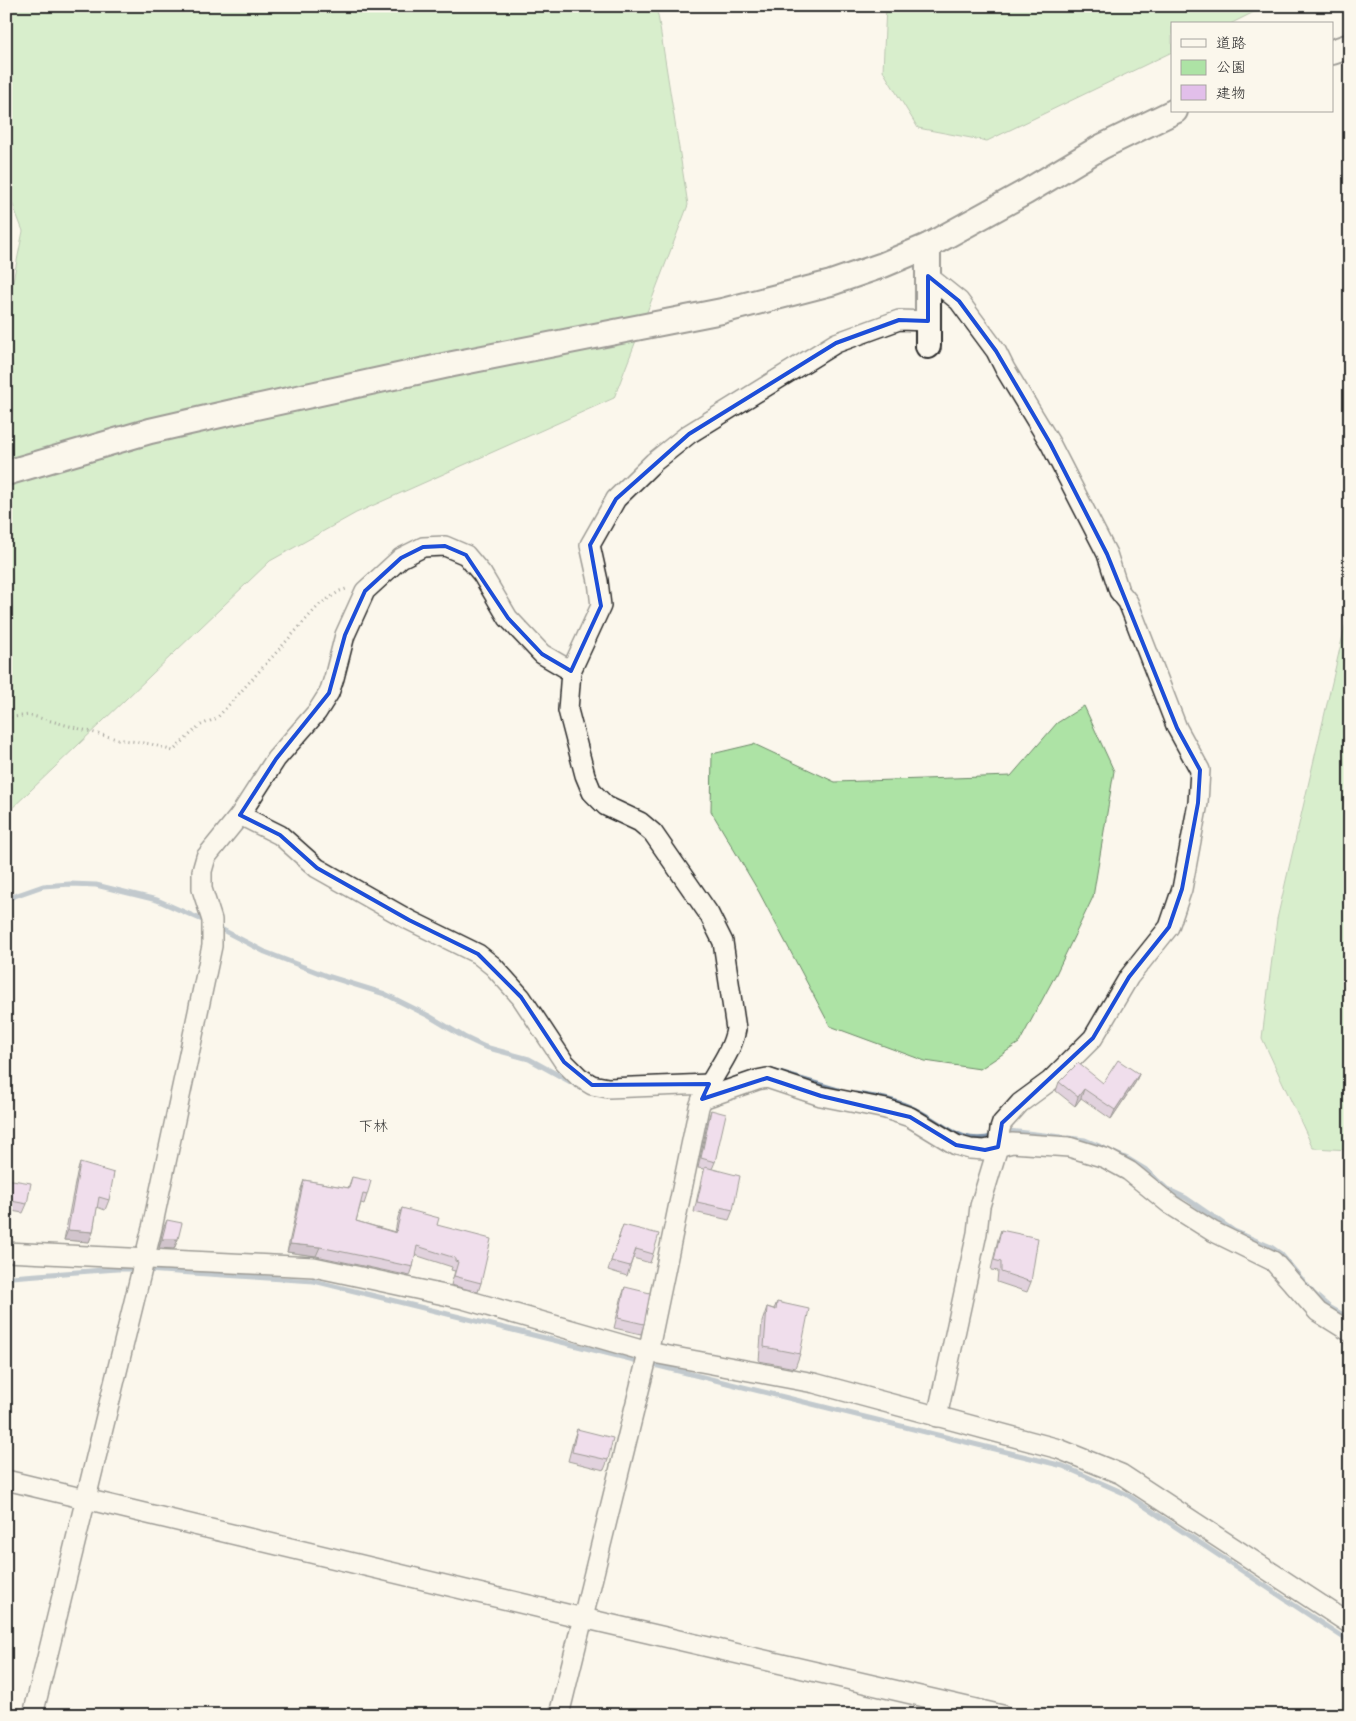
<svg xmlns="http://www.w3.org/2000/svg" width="1356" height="1721" viewBox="0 0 1356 1721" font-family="Pangolin,'Klee One',sans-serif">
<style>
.green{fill:#ade3a5;stroke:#6c8768}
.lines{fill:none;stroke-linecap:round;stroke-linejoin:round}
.stream{stroke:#7b91a7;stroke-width:5}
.minor-casing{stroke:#2b2b2b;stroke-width:22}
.tertiary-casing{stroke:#2b2b2b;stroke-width:28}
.path{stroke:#2b2b2b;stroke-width:3;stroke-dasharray:1 4;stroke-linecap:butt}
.minor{stroke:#fbf7ec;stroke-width:19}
.tertiary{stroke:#fbf7ec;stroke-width:24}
.wall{fill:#c2a4c9;stroke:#2b2b2b}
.shaded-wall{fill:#9e86a4;stroke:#2b2b2b}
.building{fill:#e2bfea;stroke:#2b2b2b}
.marked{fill:none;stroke:#1d4ed8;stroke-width:4;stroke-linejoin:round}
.labels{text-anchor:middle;stroke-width:5;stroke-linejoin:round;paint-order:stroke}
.neighbourhood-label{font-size:15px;fill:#2b2b2b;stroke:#fbf7ec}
</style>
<rect width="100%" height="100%" fill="#fbf7ec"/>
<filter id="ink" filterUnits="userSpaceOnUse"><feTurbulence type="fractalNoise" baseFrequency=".02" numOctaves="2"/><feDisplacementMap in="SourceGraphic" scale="10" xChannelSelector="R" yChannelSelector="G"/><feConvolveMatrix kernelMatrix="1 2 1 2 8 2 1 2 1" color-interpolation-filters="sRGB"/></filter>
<g filter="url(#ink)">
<!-- green -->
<g class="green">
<path d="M6,6h648l4,9 30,190 -74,193 -258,115 -86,48 -264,253v-498l17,-85 -17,-44z"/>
<path d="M886,6h380l-36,18h-58v28l-185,89 -69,-13 -35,-57z"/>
<path d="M1350,605v545l-37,-2 -51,-110 15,-119z"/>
<path d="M1084,706l30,65 -21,126 -37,77 -37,69 -39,26 -55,-8 -95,-35 -71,-134 -48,-81 1,-57 42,-10 81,38 176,-6 46,-53z"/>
</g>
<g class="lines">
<!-- stream -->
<g class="stream">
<path d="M6,899l37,-13 27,-2 26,1 61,15 50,22"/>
<path d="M217,927l48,25 62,24 58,18 44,22 35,21 21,10 44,12 58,32"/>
<path d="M769,1070l69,20"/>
<path d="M856,1094c21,3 41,6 60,16 27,13 46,37 78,26"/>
<path d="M1003,1133l6,-2 52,6"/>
<path d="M1069,1138l16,2 19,8"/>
<path d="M1114,1153l14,6 18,11 21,19 19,9 48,33 37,16 10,7 33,40 15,13 21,12"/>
<path d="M146,1270l168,11 749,185 63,28 224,148"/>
<path d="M6,1276l5,1 106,-8h21"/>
</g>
<!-- minor casing -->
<g class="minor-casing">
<g id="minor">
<path d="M928,276l31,25 37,50 9,18 45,74 57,111 12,37 9,11 49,126 23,42 -2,33 -16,86 -13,38 -40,50 -36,61 -43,43 -30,22 -18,20 -2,6 -2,18 -18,59 -3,27 -40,184"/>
<path d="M240,815l40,20 37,33 92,52 69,34 15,12 28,31 43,65 15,15 13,8 16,3 101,-4"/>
<path d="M702,1099l55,-19 10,-2 54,18 65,13 24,8 46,28 14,4 15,1 27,-7 57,4 36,11 24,13 42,34 41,26 61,30 45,51 32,20"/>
<path d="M6,1252l308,15 149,32 185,53 166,31 245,66 62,25 229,150"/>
<path d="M6,1480l577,138 419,97"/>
<path d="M33,1715l119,-487 60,-282v-26l-10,-31v-18l4,-14 34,-42 36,-56 41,-47 12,-19 5,-15 11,-43 20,-44 36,-33 22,-11 22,-1 21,9 16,19 26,44 34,36 29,17"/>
<path d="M559,1715l88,-357 52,-251c9,-28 32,-49 37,-78l-13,-87 -14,-28 -56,-81 -13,-11 -34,-16 -14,-14 -7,-17 -17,-65 3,-39 30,-65 -3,-25 -8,-36 26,-46 38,-37 35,-28 147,-91 63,-23 29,1"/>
</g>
</g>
<!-- tertiary casing -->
<g class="tertiary-casing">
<g id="tertiary">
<path d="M1332,52l18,-6"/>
<path d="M928,246v100"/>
<path d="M6,473l144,-42 83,-19 220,-48 269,-53 109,-28 52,-18 45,-19 98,-54 75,-45 74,-36"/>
</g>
</g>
<!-- path -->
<path class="path" d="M6,718l23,-3 88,24 34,5 22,7 26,-25 18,-8 103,-114 20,-13 6,-2"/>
<!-- minor -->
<use href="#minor" class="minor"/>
<!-- tertiary -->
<use href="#tertiary" class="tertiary"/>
</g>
<!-- wall -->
<g class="wall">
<path d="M1139,1074l-4,9 -24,36 -30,-21 -6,8 -19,-15 3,-9 44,1z"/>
<path d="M711,1110l4,52 -3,7 21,41 -4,10 -35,-8 8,-36 2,-7 -6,-1 10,-48z"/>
<path d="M80,1163l29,37 -4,10 -8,-3 -4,25 -4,10 -25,-2 13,-67z"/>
<path d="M352,1177l15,18 -3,9 -3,-1 -5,18 39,11 3,-15 4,-9 35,17 44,58 -3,9 -27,-7 4,-14 -4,-1 1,-3 -37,-12 -2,12 -3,9 -94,-20 -29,-4 14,-63 3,-9 44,8z"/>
<path d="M6,1179l21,25 -4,9 -17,-3z"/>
<path d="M167,1220l11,19 -4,10 -15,-1 4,-19z"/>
<path d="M623,1225l30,29 -3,9 -17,-5 -6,18 -19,-6z"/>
<path d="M1001,1230l30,52 -4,10 -30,-10 1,-11 -7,-1 7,-31z"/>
<path d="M625,1287l19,37 -3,10 -27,-6 8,-32z"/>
<path d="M777,1302l23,52 -5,14 -36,-7 3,-39 5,-15 7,2z"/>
<path d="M577,1429l31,31 -4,10 -36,-9 6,-23z"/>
</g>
<!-- shaded-wall -->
<g class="shaded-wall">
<path d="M1139,1074l-4,9 -24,36 4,-9z"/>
<path d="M1084,1089l-3,9 -6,8 3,-9z"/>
<path d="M68,1230l25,2 -4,10 -25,-2z"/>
<path d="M162,1239h16l-4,10 -15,-1z"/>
<path d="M290,1244l30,3 -4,9 -29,-4z"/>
</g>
<!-- building -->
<g class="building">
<path d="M1118,1060l21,14 -24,36 -31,-21 -6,8 -19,-15 19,-19 25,20z"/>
<path d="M711,1110l15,4 -11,48 -14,-4z"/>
<path d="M80,1163l34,10 -5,27 -10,-3 -6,35 -25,-2z"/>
<path d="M705,1167l35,9 -7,34 -36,-8z"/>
<path d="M352,1177l19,4 -4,14 -4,-1 -7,27 40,12 6,-25 37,10 -2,7 54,14 -10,44 -27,-7 4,-14 -3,-1v-3l-38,-12 -4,21 -93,-20 -30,-3 14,-64 45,8z"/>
<path d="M6,1179l25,4 -4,21 -21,-4z"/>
<path d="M167,1220l15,3 -4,16h-16z"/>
<path d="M623,1225l36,9 -6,20 -17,-5 -6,17 -19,-5z"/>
<path d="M1001,1230l37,8 -7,44 -30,-10v-10l-7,-2z"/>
<path d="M625,1287l25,6 -6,31 -26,-6z"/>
<path d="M777,1302l32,7 -9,45 -36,-7 3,-40 9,3z"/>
<path d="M577,1429l36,9 -5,22 -36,-8z"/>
</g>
</g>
<!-- marked area -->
<path d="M0 0H1356V1721H0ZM928,276l31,25 37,50 54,92 57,111 70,174 23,42 -2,33 -16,86 -13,38 -40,50 -36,61 -91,85 -4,24 -13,3 -29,-5 -46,-28 -89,-21 -54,-18 -65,21 7,-15 -117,1 -28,-23 -43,-65 -43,-43 -69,-34 -92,-52 -37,-33 -40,-20 36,-56 53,-66 16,-58 20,-44 36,-33 22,-11 22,-1 21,9 42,63 34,36 29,17 30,-65 -11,-61 26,-46 73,-65 147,-91 63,-23 29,1z" fill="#fbf7ec" fill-opacity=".55" fill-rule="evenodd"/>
<path class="marked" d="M928,276l31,25 37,50 54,92 57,111 70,174 23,42 -2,33 -16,86 -13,38 -40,50 -36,61 -91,85 -4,24 -13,3 -29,-5 -46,-28 -89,-21 -54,-18 -65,21 7,-15 -117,1 -28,-23 -43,-65 -43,-43 -69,-34 -92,-52 -37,-33 -40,-20 36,-56 53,-66 16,-58 20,-44 36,-33 22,-11 22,-1 21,9 42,63 34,36 29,17 30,-65 -11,-61 26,-46 73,-65 147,-91 63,-23 29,1z"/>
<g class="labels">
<!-- neighbourhood labels -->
<g class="neighbourhood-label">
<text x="373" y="1131">下林</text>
</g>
</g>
<!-- margin -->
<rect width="1356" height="1721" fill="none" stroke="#fbf7ec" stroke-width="25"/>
<rect x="12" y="12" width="1331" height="1696" fill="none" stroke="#2b2b2b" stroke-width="2" filter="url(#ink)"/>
<!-- legend -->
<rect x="1171" y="22" width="162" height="90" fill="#fbf7ec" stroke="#a8a59f"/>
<rect x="1181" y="39" width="25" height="8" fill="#fbf7ec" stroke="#a8a59f"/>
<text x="1216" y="48" font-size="15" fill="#2b2b2b">道路</text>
<rect x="1181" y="60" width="25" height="15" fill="#ade3a5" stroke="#a8a59f"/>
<text x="1216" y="72" font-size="15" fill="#2b2b2b">公園</text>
<rect x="1181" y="85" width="25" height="15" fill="#e2bfea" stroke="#a8a59f"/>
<text x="1216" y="98" font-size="15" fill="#2b2b2b">建物</text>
</svg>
